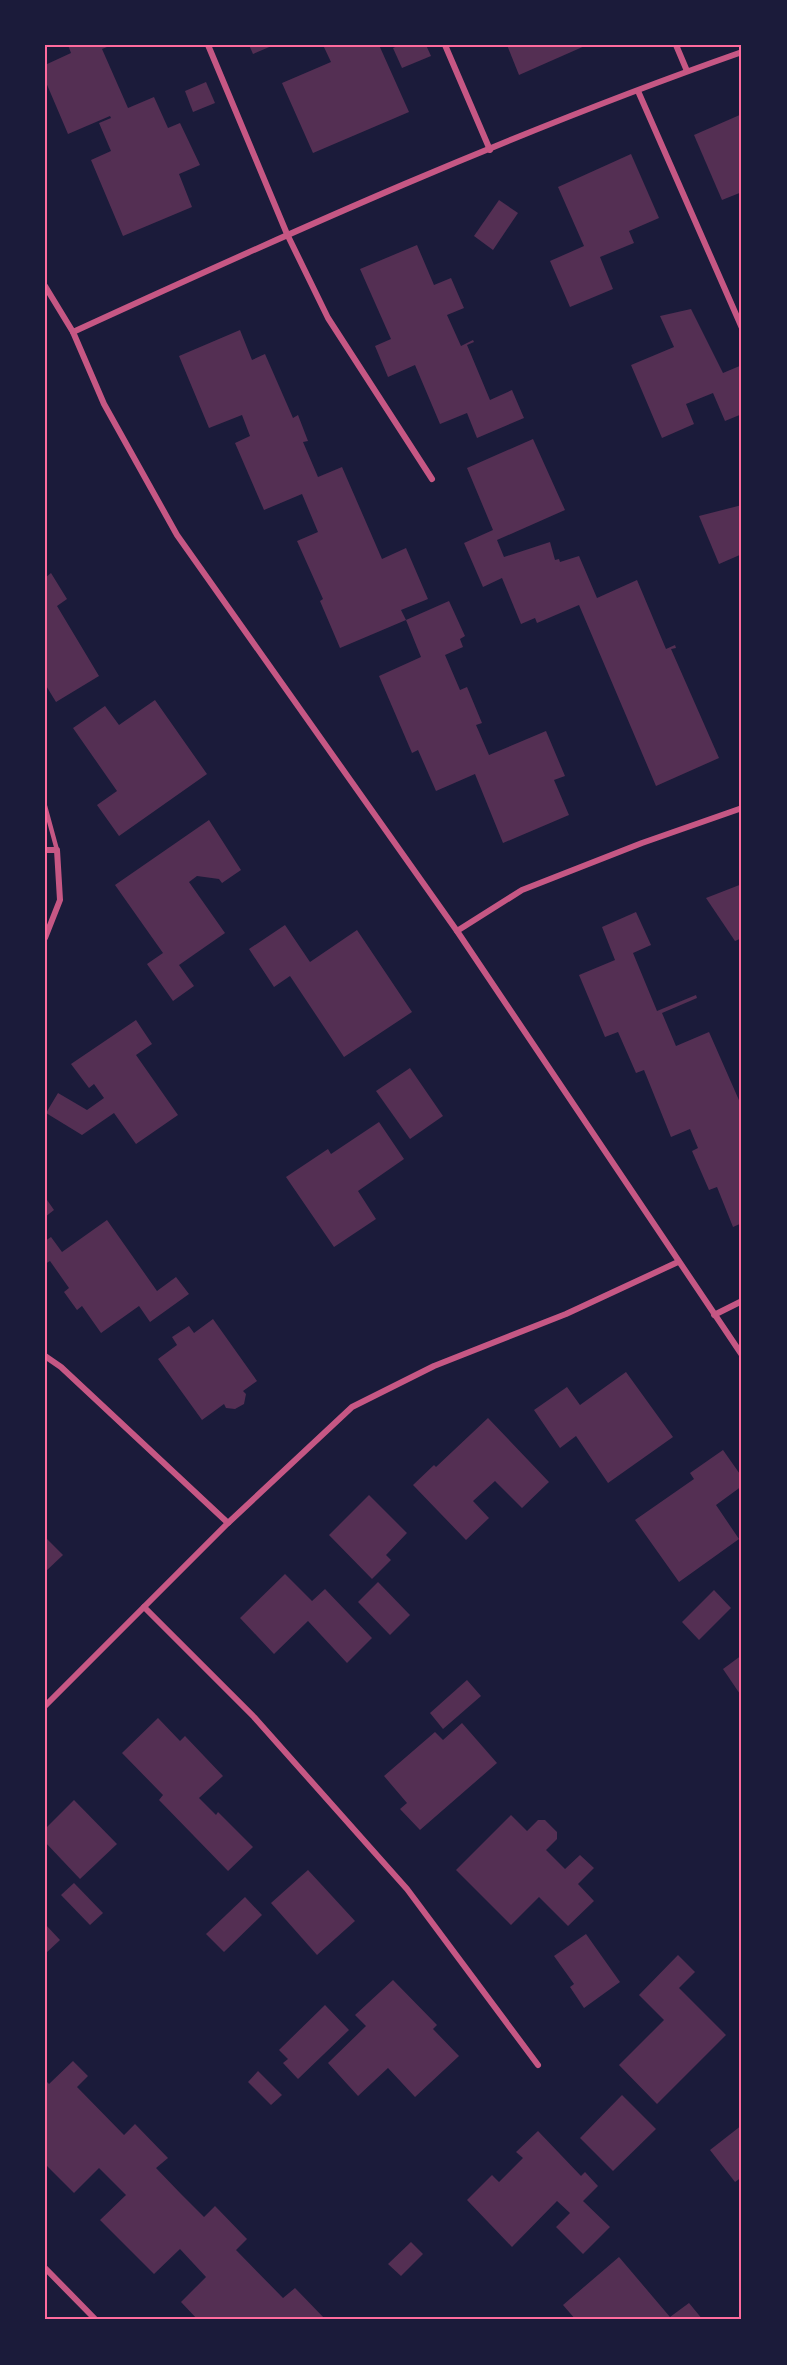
<svg xmlns="http://www.w3.org/2000/svg" width="787" height="2365" viewBox="0 0 787 2365" font-family="'Open Sans',sans-serif">
<style>
.building{fill:#542f53}
.lines{fill:none;stroke-linecap:round;stroke-linejoin:round}
.service{stroke:#c65784;stroke-width:4.5}
.minor{stroke:#c65784;stroke-width:6}
.neatline{fill:none;stroke:#ff6b9d;stroke-width:2}
</style>
<rect width="100%" height="100%" fill="#1b1b3a"/>
<!-- building -->
<g class="building">
<path d="M68,45h44l-10,4 26,59 26,-11 14,31 12,-5 20,42 -21,9 13,33 -69,29 -32,-76 20,-9 -12,-28 12,-5 -1,-2 -42,18 -23,-54v-15l26,-12z"/>
<path d="M249,45h25l-21,9z"/>
<path d="M323,45h56l30,67 -96,41 -31,-70 49,-21z"/>
<path d="M400,45h26l5,11 -29,12 -9,-20z"/>
<path d="M507,45h80l-68,30z"/>
<path d="M206,82l9,21 -22,9 -8,-21z"/>
<path d="M742,114v78l-20,8 -28,-65z"/>
<path d="M631,154l28,64 -30,13 5,12 -34,14 13,32 -43,18 -20,-46 34,-15 -26,-59z"/>
<path d="M499,200l19,13 -25,37 -19,-14z"/>
<path d="M417,245l17,40 17,-7 13,30 -17,7 14,31 12,-6 1,2 -7,3 23,55 22,-10 12,28 -47,20 -10,-25 -27,11 -25,-59 -27,12 -13,-31 16,-7 -31,-70z"/>
<path d="M691,309l32,64 19,-8v49l-17,7 -12,-28 -27,11 8,20 -32,14 -31,-73 43,-18 -14,-31z"/>
<path d="M240,330l12,30 13,-6 28,64 5,-3 10,26 -5,1 15,35 24,-10 40,92 24,-11 22,51 -27,11 5,10 -66,28 -20,-47 3,-2 -26,-58 21,-9 -16,-38 -38,16 -29,-67 15,-7 -8,-21 -33,13 -30,-72z"/>
<path d="M533,439l32,71 -68,30 7,17 46,-15 5,18 4,-1 1,3 19,-6 18,42 40,-18 29,69 9,-4 1,3 -5,1 48,109 -63,28 -77,-181 -42,18 -2,-5 -14,6 -19,-46 -19,9 -19,-44 29,-13 -26,-62z"/>
<path d="M742,505v49l-23,10 -20,-48z"/>
<path d="M51,573l16,26 -10,7 42,70 -43,26 -11,-18v-106z"/>
<path d="M449,601l16,35 -5,3 3,8 -18,8 15,35 7,-3 15,36 -6,2 13,30 57,-24 19,45 -11,4 15,35 -66,28 -28,-69 -39,17 -18,-41 -6,3 -33,-77 42,-19 -15,-37z"/>
<path d="M155,700l52,74 -88,62 -22,-31 20,-14 -44,-63 32,-22 14,19z"/>
<path d="M209,820l32,50 -19,13 -3,-4 -22,-3 -8,6 36,51 -46,32 15,21 -21,15 -26,-37 16,-11 -48,-68z"/>
<path d="M742,884v54l-7,3 -29,-43z"/>
<path d="M636,912l15,33 -18,8 24,58 39,-16 1,3 -35,15 14,33 33,-14 33,75v116l-9,4 -16,-40 -8,3 -17,-39 6,-3 -8,-19 -19,8 -27,-67 -8,3 -18,-41 -13,5 -26,-62 36,-15 -13,-33z"/>
<path d="M285,925l25,37 47,-32 55,82 -68,45 -54,-81 -16,11 -25,-38z"/>
<path d="M136,1020l16,24 -16,11 42,60 -42,29 -22,-31 -32,22 -36,-22 12,-20 29,17 17,-12 -10,-14 -5,4 -18,-24z"/>
<path d="M410,1068l33,48 -33,23 -34,-48z"/>
<path d="M379,1122l25,37 -46,32 18,28 -42,28 -48,-70 42,-28 3,5z"/>
<path d="M45,1197l9,13 -9,7z"/>
<path d="M107,1220l50,71 19,-14 13,17 -39,28 -11,-16 -38,27 -19,-27 -5,4 -13,-18 5,-4 -19,-27 -5,3v-23l6,-4 11,15z"/>
<path d="M213,1319l44,62 -14,10 3,3 -2,10 -9,5 -9,-1 -2,-4 -22,16 -44,-61 19,-14 -5,-8 17,-11 5,7z"/>
<path d="M626,1372l47,65 -65,46 -32,-47 -16,12 -26,-38 33,-23 13,18z"/>
<path d="M488,1418l61,64 -27,26 -27,-27 -22,20 16,17 -23,22 -53,-55 21,-20 2,2z"/>
<path d="M723,1450l19,27v9l-26,19 23,34 -60,43 -44,-62 59,-41 -4,-6z"/>
<path d="M369,1495l38,38 -21,22 5,5 -19,19 -43,-44z"/>
<path d="M45,1537l18,18 -18,17z"/>
<path d="M285,1574l27,27 13,-12 47,49 -25,25 -39,-42 -34,33 -34,-36z"/>
<path d="M378,1582l32,33 -20,20 -32,-33z"/>
<path d="M714,1590l17,18 -32,32 -17,-18z"/>
<path d="M742,1655v42l-19,-28z"/>
<path d="M467,1680l14,16 -38,33 -13,-16z"/>
<path d="M158,1718l22,23 5,-5 38,40 -24,22 17,17 2,-3 35,35 -25,24 -69,-71 4,-5 -41,-42z"/>
<path d="M462,1723l35,40 -77,67 -20,-21 7,-6 -23,-27 51,-44 8,8z"/>
<path d="M74,1800l43,44 -37,35 -35,-37v-13z"/>
<path d="M511,1815l16,16 11,-11h7l12,12v7l-11,11 19,19 15,-14 14,13 -16,16 16,17 -26,25 -29,-29 -28,28 -55,-55z"/>
<path d="M308,1870l47,51 -38,34 -46,-52z"/>
<path d="M74,1883l29,30 -13,12 -29,-30z"/>
<path d="M245,1897l17,18 -38,37 -18,-18z"/>
<path d="M45,1924l15,16 -15,14z"/>
<path d="M586,1934l34,48 -36,26 -14,-21 4,-3 -20,-28z"/>
<path d="M678,1955l17,17 -16,16 47,47 -69,69 -38,-39 45,-45 -25,-25z"/>
<path d="M393,1980l44,45 -4,4 26,27 -44,41 -27,-29 -30,28 -30,-33 38,-37 -11,-11z"/>
<path d="M325,2005l24,25 -51,49 -15,-16 5,-4 -9,-9z"/>
<path d="M73,2061l15,15 -11,11 47,48 11,-11 33,34 -12,10 25,26 23,23 11,-11 32,33 -11,11 47,48 12,-10 31,32h-128l-17,-18 25,-25 -26,-28 -26,25 -54,-54 26,-25 -27,-27 -25,25 -27,-27 -2,-86 4,4z"/>
<path d="M258,2071l24,24 -11,10 -23,-23z"/>
<path d="M622,2095l34,34 -43,42 -33,-33z"/>
<path d="M742,2125v52l-7,5 -25,-32z"/>
<path d="M538,2131l43,45 4,-4 13,14 -15,15 27,26 -27,27 -27,-27 14,-14 -13,-12 -45,46 -45,-47 25,-25 7,7 24,-24 -7,-6z"/>
<path d="M411,2242l12,12 -22,22 -13,-12z"/>
<path d="M619,2257l51,60 19,-14 14,17h-127l-13,-15z"/>
</g>
<g class="lines">
<!-- service -->
<path class="service" d="M45,806l12,44"/>
<!-- minor -->
<g class="minor">
<path d="M208,45l79,189 41,84 104,161"/>
<path d="M445,45l45,105"/>
<path d="M676,45l11,26"/>
<path d="M638,91l104,237"/>
<path d="M45,286l28,46 31,72 73,131 280,396 285,424"/>
<path d="M73,332c220,-101 441,-200 669,-280"/>
<path d="M45,850h12l3,50 -15,38"/>
<path d="M457,931l65,-41 120,-47 100,-35"/>
<path d="M714,1315l28,-14"/>
<path d="M45,1356l16,11 167,156"/>
<path d="M144,1607l110,110 153,172 131,176"/>
<path d="M45,1706l183,-183 124,-116 82,-41 132,-52 112,-52"/>
<path d="M45,2268l51,52"/>
</g>
</g>
<!-- border -->
<rect width="787" height="2365" fill="none" stroke="#1b1b3a" stroke-width="93"/>
<rect x="46" y="46" width="694" height="2272" class="neatline"/>
</svg>
